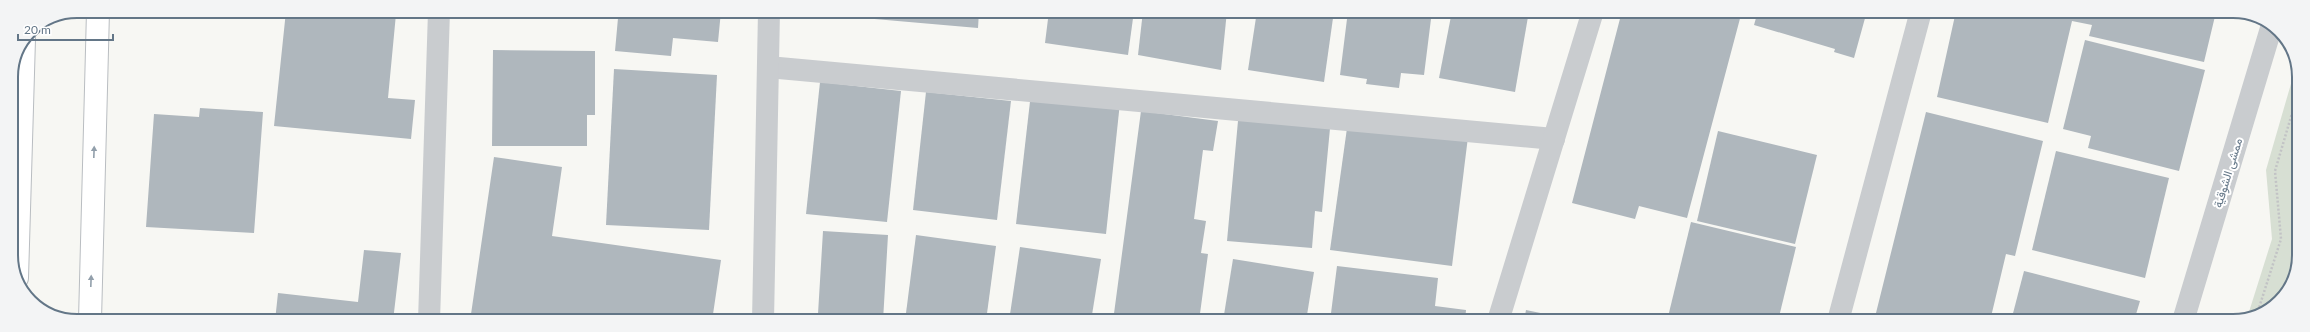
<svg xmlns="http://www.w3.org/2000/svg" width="2310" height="332" viewBox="0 0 2310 332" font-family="Lato,Vazirmatn,sans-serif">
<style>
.green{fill:#d7dfd3}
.building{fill:#afb7bd}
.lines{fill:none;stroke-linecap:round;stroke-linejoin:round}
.major-casing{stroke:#b9bdc1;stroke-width:24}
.path{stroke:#c2c3c5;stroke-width:2.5;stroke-dasharray:2 2;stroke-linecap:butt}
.minor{stroke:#c9cccf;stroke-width:22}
.major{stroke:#fff;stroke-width:22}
.oneway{fill:#929fab}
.labels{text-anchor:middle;stroke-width:4;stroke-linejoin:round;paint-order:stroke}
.street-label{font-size:12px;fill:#637687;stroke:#fff}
.rim{fill:none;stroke:#637687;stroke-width:2}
</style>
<rect width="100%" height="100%" fill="#f7f7f3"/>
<!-- green -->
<path class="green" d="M2297,63l1,200 -21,41 -29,11 24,-76 -6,-69z"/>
<!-- building -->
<g class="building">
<path d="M286,11h75l35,3 -8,84 27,2 -4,39 -137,-13z"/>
<path d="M612,11h109l-3,31 -45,-4 -2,18 -56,-5 3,-33h-7z"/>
<path d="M818,11h161l-1,17 -161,-14z"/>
<path d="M1019,11h11l-1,2 -10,-1z"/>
<path d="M1049,11h85l-6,44 -83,-12z"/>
<path d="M1143,11h84l-6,59 -83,-15z"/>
<path d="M1257,11h77l-10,71 -76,-12z"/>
<path d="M1348,11h84l-8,64 -23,-2 -2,15 -33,-4 1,-5 -27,-4z"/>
<path d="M1452,11h77l-14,81 -76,-14z"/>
<path d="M1622,11h120l-55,207 -48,-12 -4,13 -63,-16z"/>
<path d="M1758,11h109l-13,47 -20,-6 1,-3 -81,-24z"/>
<path d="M1956,11l260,1 -12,50 -115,-26 3,-11 -20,-4 -24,102 -111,-26z"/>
<path d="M2085,40l120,30 -26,101 -91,-23 3,-12 -28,-7z"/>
<path d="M493,50l102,1v64h-8v31h-95z"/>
<path d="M614,69l103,6 -8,155 -103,-5z"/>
<path d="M820,82l81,9 -14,131 -81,-8z"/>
<path d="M1032,84l89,9 -15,141 -90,-10z"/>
<path d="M926,92l85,9 -14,119 -84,-10z"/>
<path d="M200,108l63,4 -9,121 -108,-6 8,-113 45,3z"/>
<path d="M1239,110l92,8 -9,94 -7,-1 -3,37 -85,-7z"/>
<path d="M1141,111l77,10 -5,30 -10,-1 -9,69 12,2 -5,32 7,1 -9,67h-86z"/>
<path d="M1926,112l117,29 -28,115 -9,-2 -16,67h-116z"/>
<path d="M1348,121l120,16 -16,129 -122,-16z"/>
<path d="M1718,131l99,24 -22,89 -98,-23z"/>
<path d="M2056,151l113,27 -24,100 -113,-28z"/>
<path d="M494,157l68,10 -10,69 169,24 -9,61h-242z"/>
<path d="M1691,222l105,25 -18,74h-111z"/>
<path d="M823,231l65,4 -5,86h-73v-7h8z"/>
<path d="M916,235l80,11 -10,75h-81z"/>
<path d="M1020,247l81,12 -10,62h-82z"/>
<path d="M364,250l37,3 -8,68h-118l3,-28 80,9z"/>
<path d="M1233,259l81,13 -8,49h-83z"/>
<path d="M1337,266l101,12 -3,28 31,4 -1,11h-135z"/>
<path d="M2024,271l116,30 -6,20h-123z"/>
<path d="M1526,310l48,10v1h-50z"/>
</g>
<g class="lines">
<!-- major casing -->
<g class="major-casing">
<g id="major">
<path d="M17,278l7,-239"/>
<path d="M90,320l8,-309"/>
</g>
</g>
<!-- path -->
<path class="path" d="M2258,311l23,-72 -6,-68 23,-78"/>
<!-- minor -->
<g class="minor">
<path d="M768,67l786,72"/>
<path d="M429,321l10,-310"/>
<path d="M763,321l6,-310"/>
<path d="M1498,321l95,-310"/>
<path d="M1838,321l83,-310"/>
<path d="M2183,321l89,-296"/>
</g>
<!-- major -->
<use href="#major" class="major"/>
</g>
<!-- one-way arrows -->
<defs><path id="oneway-solid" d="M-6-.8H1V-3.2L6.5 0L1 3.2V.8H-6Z"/></defs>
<g class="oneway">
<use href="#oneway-solid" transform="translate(94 152) rotate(-88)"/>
<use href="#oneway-solid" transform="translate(91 281) rotate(-88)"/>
</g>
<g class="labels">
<!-- street labels -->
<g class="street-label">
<text transform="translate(2228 173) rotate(-73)" y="4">ممشى الشوقية</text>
</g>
</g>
<!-- crop -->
<path d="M0 0H2310V332H0ZM77 18H2233A59 59 0 0 1 2292 77V255A59 59 0 0 1 2233 314H77A59 59 0 0 1 18 255V77A59 59 0 0 1 77 18Z" fill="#f3f4f5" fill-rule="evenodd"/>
<path class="rim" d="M77 18H2233A59 59 0 0 1 2292 77V255A59 59 0 0 1 2233 314H77A59 59 0 0 1 18 255V77A59 59 0 0 1 77 18Z"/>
<!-- scale -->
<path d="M18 34v6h95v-6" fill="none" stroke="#637687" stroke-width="2"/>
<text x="24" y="34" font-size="12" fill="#637687" stroke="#ffffff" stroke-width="3" paint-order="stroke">20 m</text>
</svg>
